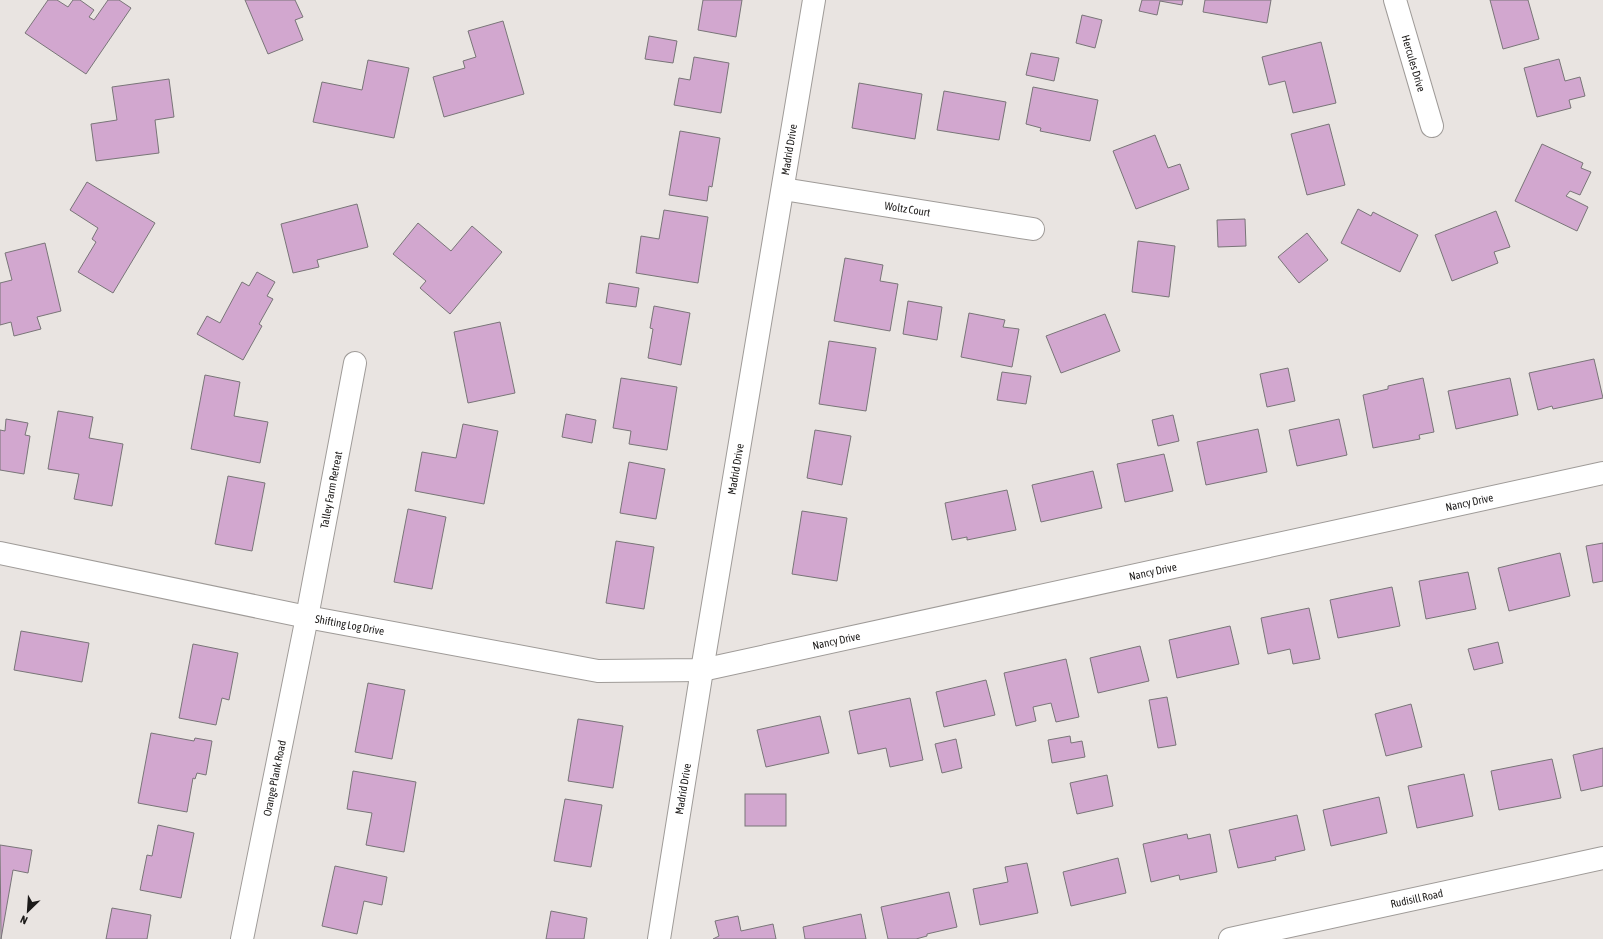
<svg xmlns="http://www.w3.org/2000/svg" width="1603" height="939" viewBox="0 0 1603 939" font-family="'Asap Condensed',sans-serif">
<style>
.building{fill:#d2a7cf;stroke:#797578}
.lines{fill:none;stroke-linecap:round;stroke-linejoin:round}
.street-casing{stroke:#9f9b98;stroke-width:24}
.street{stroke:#fff;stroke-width:22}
.labels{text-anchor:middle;stroke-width:3;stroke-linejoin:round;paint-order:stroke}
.street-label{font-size:11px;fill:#1c1a19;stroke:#e9e4e1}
</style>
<rect width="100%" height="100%" fill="#e9e4e1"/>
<!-- building -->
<g class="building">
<path d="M48,0h9l11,7 5,-7h7l14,10 -5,7 5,3 14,-20h11l12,8 -45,66 -61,-41z"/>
<path d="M245,0h50l8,17 -8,3 8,20 -35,14z"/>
<path d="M703,0h39l-6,37 -38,-7z"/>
<path d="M1142,0h41l-1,5 -22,-4 -3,14 -18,-4z"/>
<path d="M1205,0h66l-4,23 -64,-11z"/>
<path d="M1490,0h38l11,39 -36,10z"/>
<path d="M1082,15l20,5 -7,28 -19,-5z"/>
<path d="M503,21l21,73 -80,23 -11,-40 32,-9 -2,-7 13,-4 -8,-26z"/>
<path d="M649,36l28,5 -4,22 -28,-4z"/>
<path d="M1321,42l15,61 -43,10 -8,-32 -16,4 -7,-28z"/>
<path d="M1031,53l28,5 -5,23 -28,-6z"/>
<path d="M694,57l35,6 -8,50 -47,-8 5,-27 11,2z"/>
<path d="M1559,59l6,22 15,-4 5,19 -16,4 2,8 -34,9 -13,-49z"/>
<path d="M368,60l41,8 -15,70 -81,-16 9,-40 40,8z"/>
<path d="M169,79l5,38 -19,3 4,33 -63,8 -5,-37 26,-4 -5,-33z"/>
<path d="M859,83l63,11 -7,45 -63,-11z"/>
<path d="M1033,87l65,13 -8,41 -50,-10 1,-3 -15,-4z"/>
<path d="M944,91l62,11 -7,38 -62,-10z"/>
<path d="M1329,124l16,61 -38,10 -16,-61z"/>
<path d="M680,131l40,7 -8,49 -3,-1 -2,15 -38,-6z"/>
<path d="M1155,135l13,33 12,-4 9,25 -53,20 -23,-58z"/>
<path d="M1542,144l41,19 -2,5 10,4 -11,23 -10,-4 -4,5 22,11 -11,24 -62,-30z"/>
<path d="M87,182l68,41 -42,70 -35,-21 18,-30 -4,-3 6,-11 -28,-18z"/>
<path d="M357,204l11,43 -51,13 2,7 -26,6 -12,-49z"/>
<path d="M1358,209l13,7 2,-4 45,23 -18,37 -59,-29z"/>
<path d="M664,210l44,7 -10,66 -62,-10 5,-37 18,3z"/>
<path d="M1496,211l14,36 -16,5 4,11 -46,18 -17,-46z"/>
<path d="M1245,219l1,27 -28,1 -1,-27z"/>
<path d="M418,223l33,28 21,-25 30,26 -52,62 -30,-26 6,-7 -33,-27z"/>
<path d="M1307,233l21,27 -29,23 -21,-26z"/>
<path d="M1138,241l37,5 -6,51 -37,-5z"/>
<path d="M45,243l16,68 -24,6 4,12 -27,7 -3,-14 -11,3v-42l12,-3 -7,-27z"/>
<path d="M845,258l38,7 -3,16 18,3 -8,47 -56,-10z"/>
<path d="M257,272l18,10 -8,14 6,3 -14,25 3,2 -19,34 -46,-26 10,-18 13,7 22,-41 7,4z"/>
<path d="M609,283l30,5 -3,19 -30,-4z"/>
<path d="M908,301l34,6 -5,33 -34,-6z"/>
<path d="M654,306l36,7 -9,52 -33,-7 5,-29 -3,-1z"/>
<path d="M969,313l36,7 -2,7 16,2 -7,38 -51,-10z"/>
<path d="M1105,314l15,37 -59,22 -15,-37z"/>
<path d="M500,322l15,71 -47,10 -14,-71z"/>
<path d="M829,341l47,7 -10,63 -47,-7z"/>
<path d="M1594,359l9,39 -50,11 -1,-3 -14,4 -9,-37z"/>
<path d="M1288,368l7,33 -28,6 -7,-33z"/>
<path d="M1002,372l29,4 -5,28 -29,-4z"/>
<path d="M205,375l35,7 -6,34 34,6 -8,41 -69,-14z"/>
<path d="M621,378l56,9 -10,63 -38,-6 2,-13 -18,-3z"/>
<path d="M1423,378l11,54 -15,3 1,4 -47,9 -10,-53 25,-6v-3z"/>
<path d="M1510,378l8,37 -62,14 -8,-38z"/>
<path d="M58,411l35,6 -4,21 34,6 -11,62 -38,-7 5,-25 -31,-5z"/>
<path d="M566,414l30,6 -4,23 -30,-6z"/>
<path d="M1173,415l6,26 -21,5 -6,-26z"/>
<path d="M6,419l22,4 -3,12 5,1 -6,38 -24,-4v-40l5,1z"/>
<path d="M1339,419l8,36 -50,11 -8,-36z"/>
<path d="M463,424l35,7 -14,73 -69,-13 7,-39 34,6z"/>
<path d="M1258,429l9,43 -61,13 -9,-43z"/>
<path d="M815,430l36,6 -9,49 -35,-7z"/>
<path d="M1164,454l9,37 -48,11 -8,-38z"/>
<path d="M629,462l36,7 -9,50 -36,-6z"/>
<path d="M1093,471l9,37 -61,14 -9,-37z"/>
<path d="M228,476l37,7 -13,68 -37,-7z"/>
<path d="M1007,490l9,40 -49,10v-3l-15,3 -7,-37z"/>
<path d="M408,509l38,8 -14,72 -38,-7z"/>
<path d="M802,511l45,7 -10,63 -45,-7z"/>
<path d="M616,541l38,6 -10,62 -38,-6z"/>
<path d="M1603,543v38l-10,2 -7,-37z"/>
<path d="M1560,553l10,43 -61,15 -11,-43z"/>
<path d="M1468,572l8,37 -50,10 -7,-38z"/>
<path d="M1392,587l8,39 -62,12 -8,-38z"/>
<path d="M1309,608l11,51 -27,5 -3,-15 -22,5 -7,-36z"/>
<path d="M1230,626l9,38 -62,14 -8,-38z"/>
<path d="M21,631l68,12 -7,39 -68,-12z"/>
<path d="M1498,642l5,21 -29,7 -6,-21z"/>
<path d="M193,644l45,9 -9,47 -7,-2 -6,27 -37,-7z"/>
<path d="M1140,646l9,35 -51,12 -8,-35z"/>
<path d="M1066,659l13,58 -23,5 -5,-19 -18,4 3,14 -20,5 -12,-53z"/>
<path d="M986,680l9,35 -51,12 -8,-35z"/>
<path d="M368,683l37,7 -13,69 -37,-7z"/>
<path d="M1167,697l9,48 -18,3 -9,-48z"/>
<path d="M910,698l13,62 -33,7 -4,-19 -28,6 -9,-43z"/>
<path d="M1411,704l11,43 -36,9 -11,-42z"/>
<path d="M820,716l9,37 -63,14 -9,-37z"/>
<path d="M578,719l45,7 -10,62 -45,-7z"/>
<path d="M151,733l43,8 1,-3 17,3 -6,34 -9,-2 -2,6 -2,-1 -6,34 -49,-9z"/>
<path d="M1070,736l1,7 11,-2 3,16 -33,6 -4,-23z"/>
<path d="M956,739l6,29 -20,5 -7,-29z"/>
<path d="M1603,748v38l-22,5 -8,-36z"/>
<path d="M1552,759l9,39 -62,12 -8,-39z"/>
<path d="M353,771l63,11 -12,70 -38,-7 6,-32 -25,-4z"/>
<path d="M1464,774l9,42 -56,12 -9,-42z"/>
<path d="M1107,775l6,31 -36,8 -7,-31z"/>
<rect x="745" y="794" width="41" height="32"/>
<path d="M1379,797l8,36 -56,13 -8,-36z"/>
<path d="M565,799l37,6 -11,62 -37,-6z"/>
<path d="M1297,815l8,35 -30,7 1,3 -38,8 -9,-38z"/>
<path d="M158,825l36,8 -13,65 -41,-8 7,-35 5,1z"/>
<path d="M1187,834l1,5 22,-5 7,38 -37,8 -1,-5 -28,7 -8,-38z"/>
<path d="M0,845l32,5 -4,23 -15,-3 -12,69z"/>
<path d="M1118,858l8,35 -55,13 -8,-34z"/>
<path d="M1027,863l11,50 -58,12 -7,-36 35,-7 -3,-15z"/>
<path d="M335,866l52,11 -5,28 -18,-4 -7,33 -35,-8z"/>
<path d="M949,892l8,35 -30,7v2l-11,3h-28l-7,-32z"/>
<path d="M112,908l39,7 -4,24h-41z"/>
<path d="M551,911l36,7 -3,21h-38z"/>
<path d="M861,914l5,25h-61l-2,-12z"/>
<path d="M738,916l3,15 32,-7 3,15h-63l6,-3 -4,-15z"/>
</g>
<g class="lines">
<!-- street casing -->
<g class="street-casing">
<g id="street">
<path id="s1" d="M1395,0l37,126"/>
<path id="s2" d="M783,189l250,40"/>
<path id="s3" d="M0,553l307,64 291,54 104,-1 901,-197"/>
<path id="s4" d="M242,939l65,-322 48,-254"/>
<path id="s5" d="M659,939l43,-269 112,-670"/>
<path id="s6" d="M1230,939l373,-81"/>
</g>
</g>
<!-- street -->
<use href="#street" class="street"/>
</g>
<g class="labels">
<!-- street labels -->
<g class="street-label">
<text dy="4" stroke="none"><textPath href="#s1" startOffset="66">Hercules Drive</textPath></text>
<text dy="4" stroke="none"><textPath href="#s5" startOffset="800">Madrid Drive</textPath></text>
<text dy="4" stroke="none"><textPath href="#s2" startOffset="126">Woltz Court</textPath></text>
<text dy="4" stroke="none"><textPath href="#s5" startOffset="476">Madrid Drive</textPath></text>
<text dy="4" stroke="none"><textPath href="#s4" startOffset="458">Talley Farm Retreat</textPath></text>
<text dy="4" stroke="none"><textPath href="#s3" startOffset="1499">Nancy Drive</textPath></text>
<text dy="4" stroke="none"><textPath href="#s3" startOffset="1175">Nancy Drive</textPath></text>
<text dy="4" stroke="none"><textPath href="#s3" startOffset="357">Shifting Log Drive</textPath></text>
<text dy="4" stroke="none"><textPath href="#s3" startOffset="851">Nancy Drive</textPath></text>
<text dy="4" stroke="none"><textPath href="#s4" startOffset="164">Orange Plank Road</textPath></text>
<text dy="4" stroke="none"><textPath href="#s5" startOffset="152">Madrid Drive</textPath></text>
<text dy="4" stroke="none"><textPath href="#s6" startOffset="191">Rudisill Road</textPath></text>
</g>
</g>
<!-- north arrow -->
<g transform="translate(28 911) rotate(205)" stroke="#e9e4e1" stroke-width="3" paint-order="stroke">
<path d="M0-3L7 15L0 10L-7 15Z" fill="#1c1a19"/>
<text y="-6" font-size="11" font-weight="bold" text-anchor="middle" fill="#1c1a19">N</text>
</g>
</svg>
